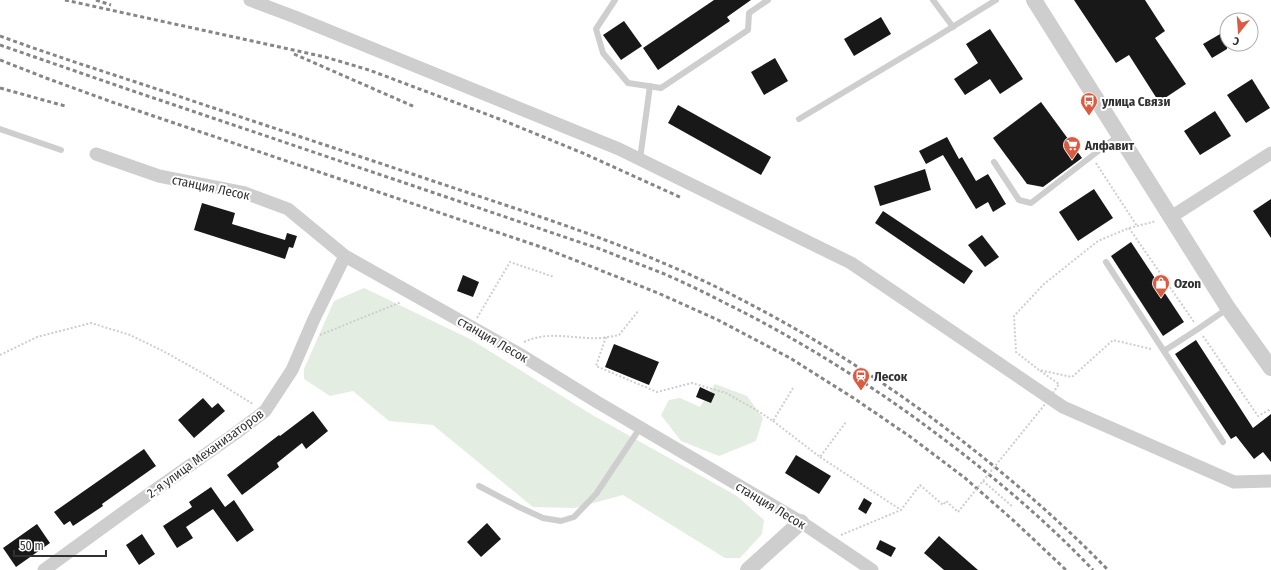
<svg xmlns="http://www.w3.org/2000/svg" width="1271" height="570" viewBox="0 0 1271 570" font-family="'Fira Sans Condensed',sans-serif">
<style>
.green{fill:#e4ede1}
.building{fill:#181818}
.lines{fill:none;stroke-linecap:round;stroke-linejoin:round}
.path{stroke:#cecece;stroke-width:2;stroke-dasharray:2 2;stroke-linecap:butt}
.service{stroke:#cecece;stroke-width:6}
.minor{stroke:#cecece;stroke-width:13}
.tertiary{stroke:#cecece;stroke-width:16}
.rail{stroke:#868686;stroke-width:3;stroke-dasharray:4 3;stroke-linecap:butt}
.path-bridge{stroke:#cecece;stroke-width:2;stroke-dasharray:2 2;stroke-linecap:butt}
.labels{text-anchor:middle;stroke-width:4;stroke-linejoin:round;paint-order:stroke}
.poi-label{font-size:13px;font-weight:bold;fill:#313131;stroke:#fff;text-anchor:start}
.street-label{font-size:13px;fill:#313131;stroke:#fff}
</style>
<rect width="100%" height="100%" fill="#fff"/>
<!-- green -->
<g class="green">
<path d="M364,288l106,51 124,77 143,80 27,24 -2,14 -22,24h-15l-102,-63 -48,13 -42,-1 -100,-82 -44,-4 -36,-30 -23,5 -26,-17v-10l30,-68z"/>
<path d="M715,384l32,12 16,22 -7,23 -37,15 -38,-15 -20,-26 8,-15 11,-2 20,9z"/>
</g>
<!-- building -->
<g class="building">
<path d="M714,0h37l-24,17 3,4 -72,49 -15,-22z"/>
<path d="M1074,0h71l20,31 -10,7 31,46 -27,18 -30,-47 -13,8z"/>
<path d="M881,17l10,17 -37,22 -10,-17z"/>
<path d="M624,21l18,25 -21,14 -18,-25z"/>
<path d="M990,29l33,50 -23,15 -10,-15 -25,16 -11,-16 24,-16 -12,-19z"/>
<path d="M1227,30v19l-15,9 -9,-14z"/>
<path d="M775,58l13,23 -24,14 -13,-23z"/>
<path d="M1252,79l18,29 -24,15 -19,-28z"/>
<path d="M1041,102l41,56 -39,29 -16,-3 -34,-46z"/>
<path d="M678,105l93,52 -10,18 -93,-52z"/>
<path d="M1215,111l16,25 -31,19 -16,-24z"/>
<path d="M947,137l12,22 3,-2 14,24 12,-7 18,30 -13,8 -5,-10 -12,7 -33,-54 -17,9 -7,-13z"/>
<path d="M925,169l6,21 -51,16 -6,-20z"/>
<path d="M1094,189l19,29 -35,23 -19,-29z"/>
<path d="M1271,199v39l-18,-27z"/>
<path d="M202,203l33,10 -3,11 53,16 2,-7 10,3 -4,12 -4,-1 -4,12 -91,-29z"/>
<path d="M883,211l90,60 -9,13 -89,-61z"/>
<path d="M982,235l17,22 -14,10 -17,-22z"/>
<path d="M1131,242l53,80 -21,14 -52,-80z"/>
<path d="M463,275l16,7 -6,15 -16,-6z"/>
<path d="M1196,340l57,88 18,-14v48l-8,-10 -9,7 -18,-23 -5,3 -56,-85z"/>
<path d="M614,344l45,18 -10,23 -44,-18z"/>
<path d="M700,387l15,7 -4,9 -15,-6z"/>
<path d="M203,398l9,10 6,-5 7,8 -31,27 -16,-18z"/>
<path d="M313,411l15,20 -22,18 -4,-6 -25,20 2,4 -37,28 -15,-20 52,-40 1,1z"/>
<path d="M144,449l12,17 -54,38 1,2 -30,20 -3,-5 -6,4 -10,-13z"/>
<path d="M796,455l35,21 -12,18 -34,-21z"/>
<path d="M211,487l14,20 9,-7 20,30 -17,12 -24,-33 -27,18 7,11 -16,10 -14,-22 29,-19 -3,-5z"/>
<path d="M864,498l8,5 -6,11 -8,-5z"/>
<path d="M487,523l14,16 -20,18 -14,-15z"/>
<path d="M37,524l13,19 -34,24 -13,-19z"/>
<path d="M142,534l13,20 -16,11 -13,-20z"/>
<path d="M939,536l39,34h-34l-20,-17z"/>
<path d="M880,540l16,8 -5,9 -15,-8z"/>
</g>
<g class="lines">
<!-- path -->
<g class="path">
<path d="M1096,163l41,63"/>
<path d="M1129,228l65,94"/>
<path d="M477,318l33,-56 44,15"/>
<path d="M320,335l81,-33"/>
<path d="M1203,336l55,80 13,-7"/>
<path d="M606,337l-10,29 61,26 35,-9 34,10 32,18 15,10 20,-33"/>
<path d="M524,342c22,-10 41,-5 64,-4 10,1 21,-1 31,-3l20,-25"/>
<path d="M1151,349l-38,-9 -41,37 -33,-7 -23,-18 -2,-36 30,-32 54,-43 31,-13 27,-7"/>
<path d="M0,355l37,-18 54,-14 39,12 33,16 43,24 47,29"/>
<path d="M773,421l47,36 26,-35"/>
<path d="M820,457l81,53 19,-25 23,20 3,-4 12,11"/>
<path d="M983,481l30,26"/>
<path d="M841,535l60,-25"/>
</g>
<!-- service -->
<g class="service">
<path d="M615,0l-19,29 7,24 25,30 33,5 87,-58 1,-17 19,-13"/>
<path d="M933,0l20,27"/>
<path d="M799,119l134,-80 63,-39"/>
<path d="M0,129l61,21"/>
<path d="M640,159l10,-73"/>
<path d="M994,162l25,38 12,3 88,-68"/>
<path d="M1106,262l117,180"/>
<path d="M1164,351l34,-22 29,-20"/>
<path d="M479,486l40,21 24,11 18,3 13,-4 22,-23 44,-66"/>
</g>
<!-- minor -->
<g class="minor">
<path d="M250,0l45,17 324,132 232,114 212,144 171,75 37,-1"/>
<path d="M96,154l63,22 86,17 43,16 57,47 176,99 76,47 204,120 71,48"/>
<path d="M1171,217l100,-64"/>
<path d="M44,570l84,-61 108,-76 29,-22 27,-41 22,-51 31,-63"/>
</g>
<!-- tertiary -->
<g class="tertiary">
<path d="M1034,0l194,308 43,60"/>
<path d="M748,570l53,-48"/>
</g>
<!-- rail -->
<g class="rail">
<path d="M65,0l260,57 44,13 133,50 83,34 97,44"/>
<path d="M96,0l15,5"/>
<path d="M0,36c57,21 115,39 172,58 89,30 178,59 267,89 105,35 211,68 309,120 92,48 179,107 259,174 35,29 69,60 101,93"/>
<path d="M0,45l127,44 476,161c19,8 39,15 59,23 21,9 42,19 63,30 63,31 122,67 179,107 67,48 132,100 189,160"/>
<path d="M294,54l121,53"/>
<path d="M0,60l46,18 66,24 432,146 114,45 60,27 72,38 65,41 57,39 53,40 49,43 52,49"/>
<path d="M0,88l65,18"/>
</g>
<!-- path-bridge -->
<path class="path-bridge" d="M958,512l88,-109 13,-19 -20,-14"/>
</g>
<!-- icons -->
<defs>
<g id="bus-pin" transform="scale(0.9)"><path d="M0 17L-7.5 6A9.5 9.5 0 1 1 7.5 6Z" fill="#d95b42" stroke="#fff"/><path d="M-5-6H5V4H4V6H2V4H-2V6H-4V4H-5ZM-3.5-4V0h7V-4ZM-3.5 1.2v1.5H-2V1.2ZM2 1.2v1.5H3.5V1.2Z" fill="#fff"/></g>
<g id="supermarket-pin" transform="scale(0.9)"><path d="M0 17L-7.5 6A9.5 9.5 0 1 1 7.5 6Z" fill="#d95b42" stroke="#fff"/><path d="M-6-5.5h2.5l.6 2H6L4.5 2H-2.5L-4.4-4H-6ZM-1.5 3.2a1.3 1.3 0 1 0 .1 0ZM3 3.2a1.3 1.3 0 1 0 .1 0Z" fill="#fff"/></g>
<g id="shop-pin" transform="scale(0.9)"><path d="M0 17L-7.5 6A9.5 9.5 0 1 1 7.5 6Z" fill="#d95b42" stroke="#fff"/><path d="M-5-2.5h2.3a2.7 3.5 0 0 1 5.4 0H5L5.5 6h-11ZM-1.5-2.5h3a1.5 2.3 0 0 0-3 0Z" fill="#fff"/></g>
<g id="station-pin" transform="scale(0.9)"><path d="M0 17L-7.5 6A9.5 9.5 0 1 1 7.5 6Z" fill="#d95b42" stroke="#fff"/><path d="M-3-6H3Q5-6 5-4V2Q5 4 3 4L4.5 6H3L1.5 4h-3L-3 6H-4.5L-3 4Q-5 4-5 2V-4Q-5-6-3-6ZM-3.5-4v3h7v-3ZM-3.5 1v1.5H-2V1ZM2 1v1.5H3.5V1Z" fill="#fff"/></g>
</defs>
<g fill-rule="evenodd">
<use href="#bus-pin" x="1089" y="101"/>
<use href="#supermarket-pin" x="1072" y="145"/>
<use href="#shop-pin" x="1161" y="283"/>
<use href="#station-pin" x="861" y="376"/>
</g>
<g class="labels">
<!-- poi labels -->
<g class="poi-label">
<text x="1102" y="106">улица Связи</text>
<text x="1085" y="150">Алфавит</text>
<text x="1174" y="288">Ozon</text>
<text x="874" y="381">Лесок</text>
</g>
<!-- street labels -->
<g class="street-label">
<text transform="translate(211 187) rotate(12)" y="5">станция Лесок</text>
<text transform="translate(493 339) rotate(30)" y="5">станция Лесок</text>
<text transform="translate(205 453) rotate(-36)" y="5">2-я улица Механизаторов</text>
<text transform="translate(771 505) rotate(31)" y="5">станция Лесок</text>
</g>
</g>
<!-- north arrow -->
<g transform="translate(1239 32) rotate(197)"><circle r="19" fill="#ffffff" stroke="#adadad"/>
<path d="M0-3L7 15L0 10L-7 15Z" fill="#d95b42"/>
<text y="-6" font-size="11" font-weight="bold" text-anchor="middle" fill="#313131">С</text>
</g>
<!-- scale -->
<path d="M14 550v6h92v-6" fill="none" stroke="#313131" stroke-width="2"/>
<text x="20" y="550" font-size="12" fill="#313131" stroke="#ffffff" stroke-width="3" paint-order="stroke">50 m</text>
</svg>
